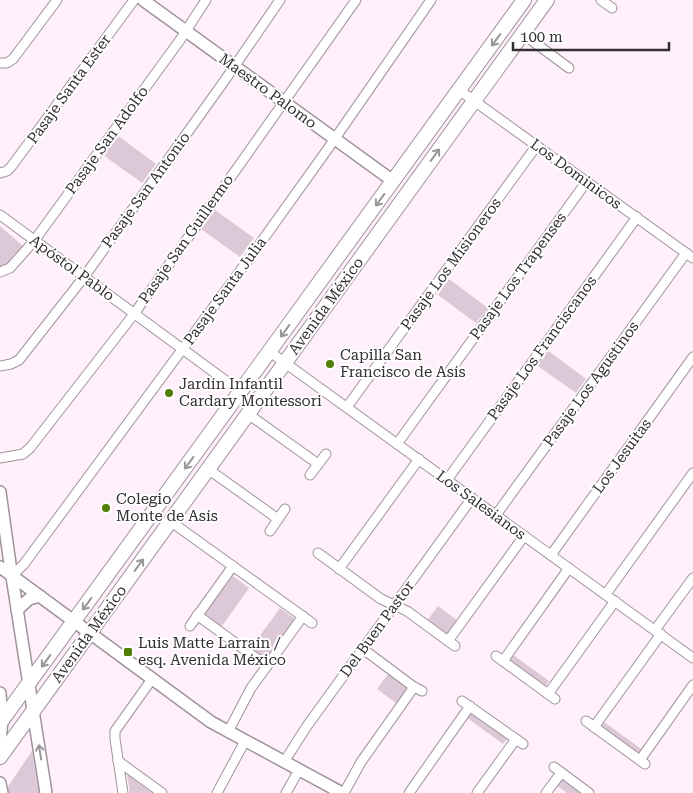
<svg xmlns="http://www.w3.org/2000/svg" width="693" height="793" viewBox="0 0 693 793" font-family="'Roboto Serif',serif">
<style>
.green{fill:#ddc8d8}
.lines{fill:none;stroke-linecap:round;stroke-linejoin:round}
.minor-casing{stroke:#a0939d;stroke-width:11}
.tertiary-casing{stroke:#a0939d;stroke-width:14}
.secondary-casing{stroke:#a0939d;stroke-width:16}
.minor{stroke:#fff;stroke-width:9}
.tertiary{stroke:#fff;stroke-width:11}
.secondary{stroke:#fff;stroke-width:14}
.oneway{stroke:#9a9699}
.poi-dot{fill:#507e06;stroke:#fff;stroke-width:2}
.labels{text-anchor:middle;stroke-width:4;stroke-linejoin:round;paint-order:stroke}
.street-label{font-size:15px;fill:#342e33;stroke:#fff}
.poi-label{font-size:15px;fill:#342e33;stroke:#fff;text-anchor:start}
</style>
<rect width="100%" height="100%" fill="#fff0fb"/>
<!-- green -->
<g class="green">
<path d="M117,135l39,29 -14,19 -39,-28z"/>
<path d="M215,210l39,28 -14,19 -39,-28z"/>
<path d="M0,226l23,20 -19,24h-4z"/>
<path d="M449,279l39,29 -12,15 -38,-28z"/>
<path d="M546,349l40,30 -10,14 -41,-29z"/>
<path d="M233,576l16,12 -29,41 -18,-12z"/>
<path d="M438,606l19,14 -11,15 -19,-14z"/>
<path d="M280,608l15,11 -29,40 -15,-11z"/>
<path d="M512,654l37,27 -5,7 -37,-27z"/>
<path d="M388,674l19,14 -11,15 -19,-14z"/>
<path d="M470,711l38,27 -5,6 -37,-27z"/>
<path d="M604,722l39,28 -4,7 -39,-29z"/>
<path d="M32,751l7,42h-31l-1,-5z"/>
<path d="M127,774l25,19h-22z"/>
<path d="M561,779l20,14h-14l-11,-8z"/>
</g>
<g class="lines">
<!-- minor casing -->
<g class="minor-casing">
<g id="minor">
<path d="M601,0l11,8"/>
<path d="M523,34l46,34"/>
<path d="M0,63h7l6,-4 44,-59"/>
<path d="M459,90l234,168"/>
<path d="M0,173l7,-2 4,-4 123,-167"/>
<path d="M0,215l241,177"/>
<path d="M0,272l10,-4 24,-27 146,-201 26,-40"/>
<path d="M270,352l423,306"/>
<path d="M0,366l11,-2 8,-4 65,-83 141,-197 55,-80"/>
<path d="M347,407l190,-262"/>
<path d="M248,414l70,50"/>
<path d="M397,444l190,-263"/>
<path d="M0,458l23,-4 7,-6 104,-134 222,-314"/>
<path d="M208,469l70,50"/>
<path d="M310,475l16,-21"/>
<path d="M447,480l190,-263"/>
<path d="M496,515l190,-262"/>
<path d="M170,521l142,102"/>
<path d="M270,531l15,-22"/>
<path d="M318,553l63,46 26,12 48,35"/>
<path d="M551,555l142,-198"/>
<path d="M339,569l80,-110"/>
<path d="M12,576l12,-12 230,-312 73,-102 104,-150"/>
<path d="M606,594l87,-121"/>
<path d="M197,615l70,51"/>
<path d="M190,626l43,-60"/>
<path d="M655,630l38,-52"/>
<path d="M448,641l76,-105"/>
<path d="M363,649l51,38 8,4"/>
<path d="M496,656l59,43"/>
<path d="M503,661l66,-93"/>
<path d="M548,694l67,-93"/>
<path d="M462,701l61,43"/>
<path d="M586,721l59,43"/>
<path d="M594,727l67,-93"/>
<path d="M228,732l23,-44 52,-72"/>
<path d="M640,760l53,-75"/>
<path d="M118,761l44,32"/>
<path d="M284,762l23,-36 165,-228"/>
<path d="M554,767l35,26"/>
<path d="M123,793l-8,-54v-8l37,-52"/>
<path d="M217,793l28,-52"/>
<path d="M286,793l13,-23"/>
<path d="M344,793l17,-31 53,-75"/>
<path d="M409,793l61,-87"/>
<path d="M477,793l39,-54"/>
<path d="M546,793l15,-20"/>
</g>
</g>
<!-- tertiary casing -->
<g class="tertiary-casing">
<g id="tertiary">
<path d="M143,0l250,181"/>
<path d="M0,492l10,72 36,229"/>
<path d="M0,567l211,155 131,71"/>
<path d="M17,610l12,-11 11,-3"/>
<path d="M0,693l2,27 -2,23"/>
<path d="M0,783l2,10"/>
</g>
</g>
<!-- secondary casing -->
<g class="secondary-casing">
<g id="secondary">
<path d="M0,723l524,-723"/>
<path d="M0,757l547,-757"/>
</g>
</g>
<!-- minor -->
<use href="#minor" class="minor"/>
<!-- tertiary -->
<use href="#tertiary" class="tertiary"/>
<!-- secondary -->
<use href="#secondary" class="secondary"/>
</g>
<!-- one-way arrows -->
<defs><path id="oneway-shaft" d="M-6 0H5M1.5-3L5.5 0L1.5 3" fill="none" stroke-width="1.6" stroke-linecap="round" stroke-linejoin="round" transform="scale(1.25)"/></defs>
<g class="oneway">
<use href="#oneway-shaft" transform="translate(496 40) rotate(126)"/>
<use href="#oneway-shaft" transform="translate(435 155) rotate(-54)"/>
<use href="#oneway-shaft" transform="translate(380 200) rotate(126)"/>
<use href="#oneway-shaft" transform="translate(285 331) rotate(126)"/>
<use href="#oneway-shaft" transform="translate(189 463) rotate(126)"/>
<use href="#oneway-shaft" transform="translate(139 565) rotate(-54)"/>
<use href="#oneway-shaft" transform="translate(87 604) rotate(126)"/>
<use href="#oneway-shaft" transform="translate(46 661) rotate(126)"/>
<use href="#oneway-shaft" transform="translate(40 752) rotate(-99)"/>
</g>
<!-- markers -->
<g class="poi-dot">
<circle cx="330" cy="364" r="5"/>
<circle cx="169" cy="393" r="5"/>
<circle cx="106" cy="508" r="5"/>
<rect x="123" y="647" width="10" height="10" rx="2.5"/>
</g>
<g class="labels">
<!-- street labels -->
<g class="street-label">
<text transform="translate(69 89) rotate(-54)" y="5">Pasaje Santa Ester</text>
<text transform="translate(268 91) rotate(36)" y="5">Maestro Palomo</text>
<text transform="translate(107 140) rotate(-54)" y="5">Pasaje San Adolfo</text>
<text transform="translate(576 174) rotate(36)" y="5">Los Dominicos</text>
<text transform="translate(146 190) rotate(-54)" y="5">Pasaje San Antonio</text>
<text transform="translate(186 239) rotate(-55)" y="5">Pasaje San Guillermo</text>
<text transform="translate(451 264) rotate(-54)" y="5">Pasaje Los Misioneros</text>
<text transform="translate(72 268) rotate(36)" y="5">Apóstol Pablo</text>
<text transform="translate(518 276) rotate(-54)" y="5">Pasaje Los Trapenses</text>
<text transform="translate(225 291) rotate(-54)" y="5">Pasaje Santa Julia</text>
<text transform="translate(326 306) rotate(-54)" y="5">Avenida México</text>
<text transform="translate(542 348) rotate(-54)" y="5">Pasaje Los Franciscanos</text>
<text transform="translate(591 384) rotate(-54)" y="5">Pasaje Los Agustinos</text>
<text transform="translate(622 456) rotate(-54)" y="5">Los Jesuitas</text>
<text transform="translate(481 505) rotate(36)" y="5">Los Salesianos</text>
<text transform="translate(377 629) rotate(-54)" y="5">Del Buen Pastor</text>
<text transform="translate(89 634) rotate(-54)" y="5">Avenida México</text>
</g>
<!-- poi labels -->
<g class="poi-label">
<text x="340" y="360">Capilla San<tspan x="340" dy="17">Francisco de Asís</tspan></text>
<text x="179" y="389">Jardín Infantil<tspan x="179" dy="17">Cardary Montessori</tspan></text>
<text x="116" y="504">Colegio<tspan x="116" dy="17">Monte de Asís</tspan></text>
<text x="138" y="648">Luis Matte Larraín /<tspan x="138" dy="17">esq. Avenida México</tspan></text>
</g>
</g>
<!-- scale -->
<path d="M513 42v8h156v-8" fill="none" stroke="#342e33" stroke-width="2.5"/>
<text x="520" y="42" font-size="15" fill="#342e33" stroke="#ffffff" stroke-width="4" paint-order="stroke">100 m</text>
</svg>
